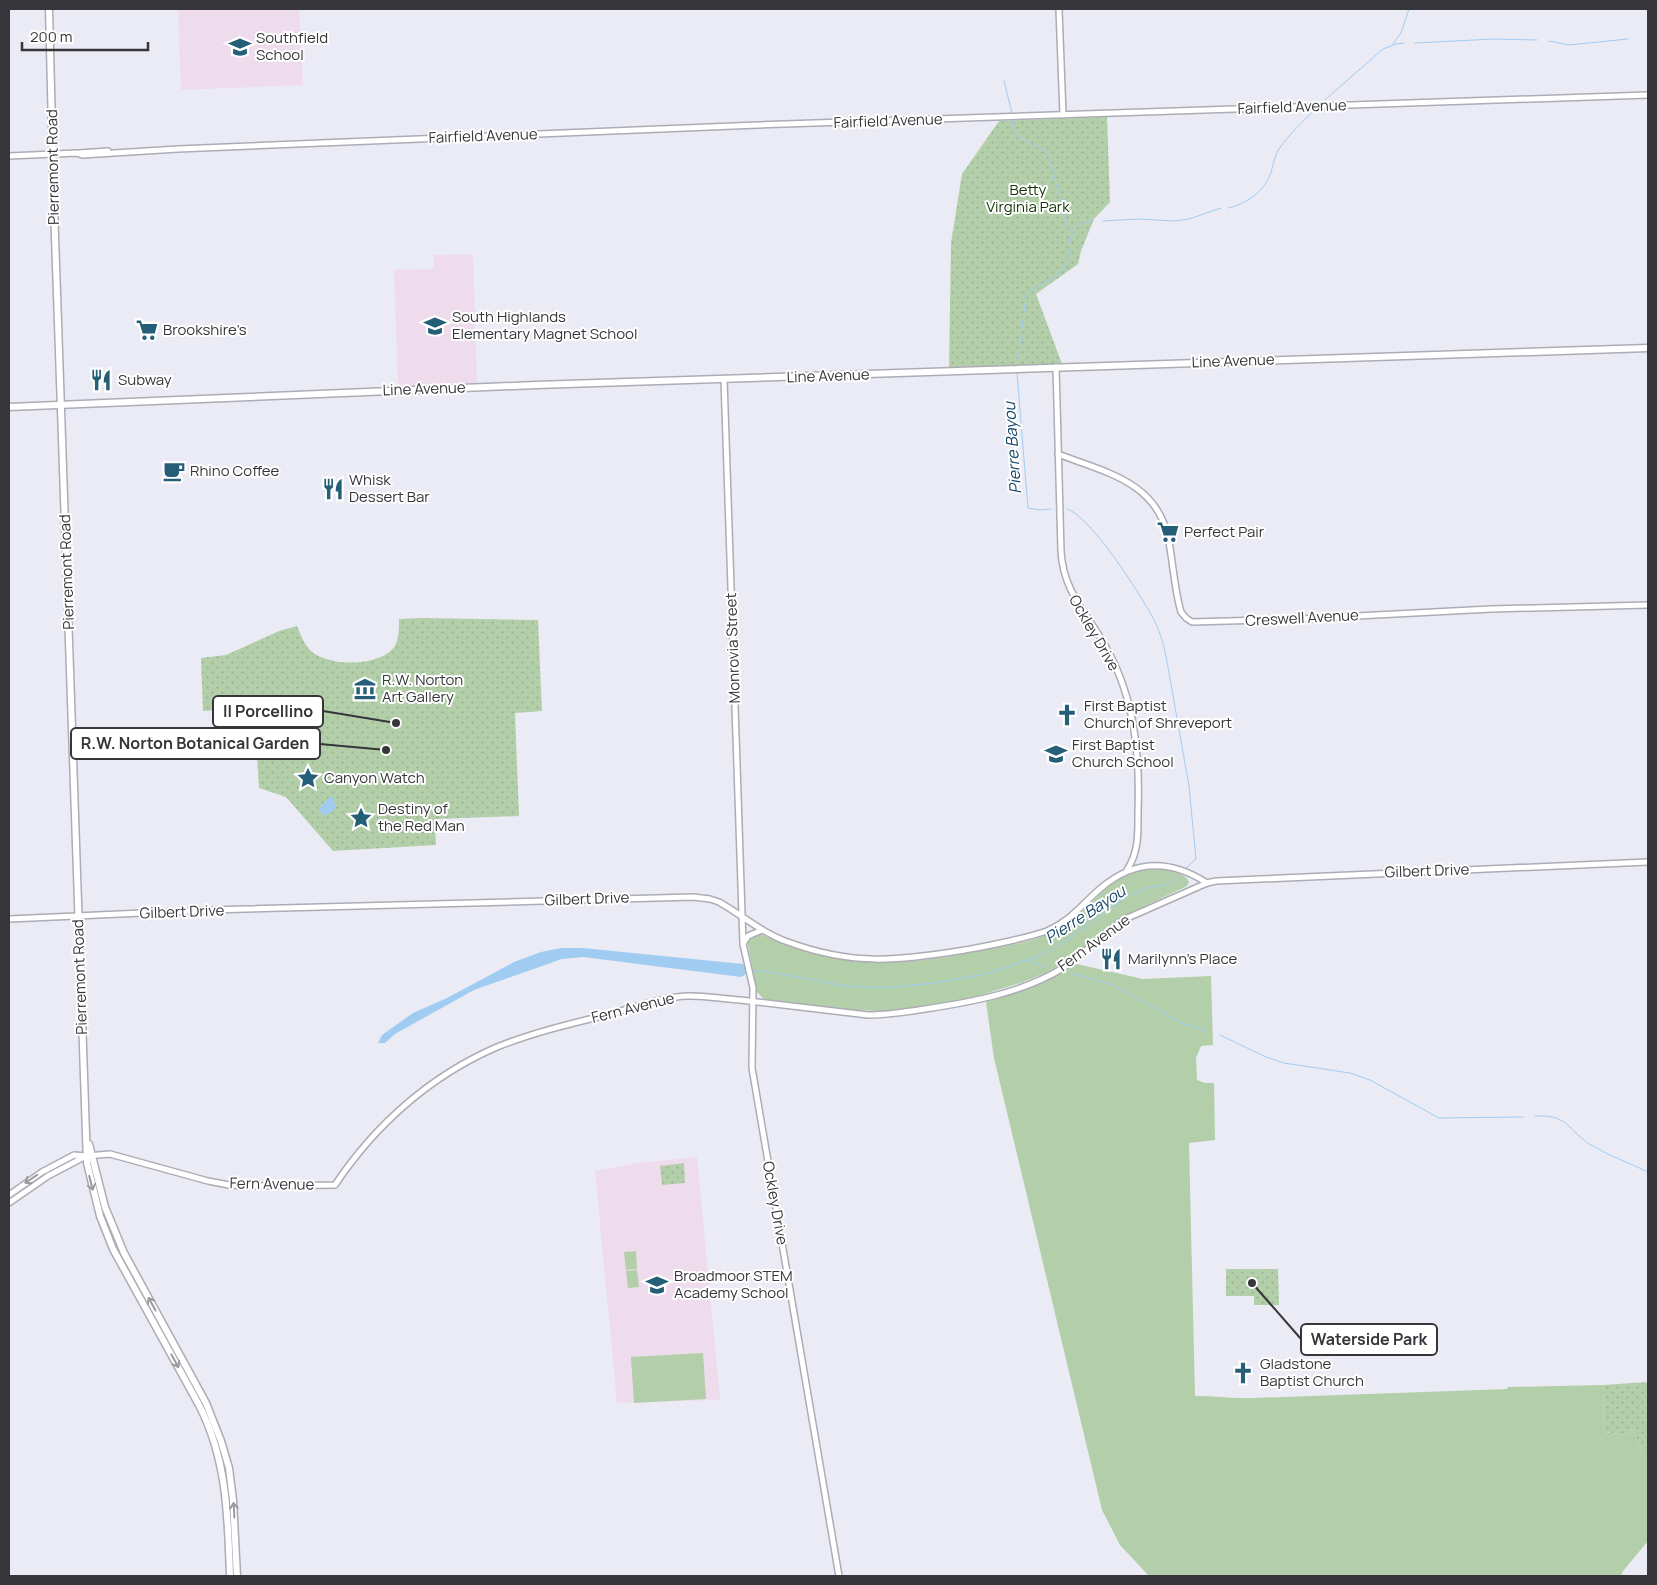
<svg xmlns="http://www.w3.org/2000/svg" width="1657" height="1585" viewBox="0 0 1657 1585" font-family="Manrope,sans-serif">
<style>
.education{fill:#eedced}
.grass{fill:#b3cfa9}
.park{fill:url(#park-dots)}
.water{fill:#a1ccf2}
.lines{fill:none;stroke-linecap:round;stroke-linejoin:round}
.stream{stroke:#a1ccf2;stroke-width:1}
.minor-casing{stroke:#acacb5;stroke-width:8}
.major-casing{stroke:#acacb5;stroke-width:9}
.minor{stroke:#fff;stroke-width:5}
.major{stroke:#fff;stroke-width:6}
.oneway{stroke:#9a9a9c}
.labels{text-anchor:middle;stroke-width:4;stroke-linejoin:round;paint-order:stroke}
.poi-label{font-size:15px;fill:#36363a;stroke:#fff;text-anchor:start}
.street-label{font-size:15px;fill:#36363a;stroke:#fff}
.park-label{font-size:15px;fill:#153305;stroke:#fff}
.water-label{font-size:16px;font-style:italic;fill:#15466a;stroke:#fff}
.leader{fill:none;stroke:#36363a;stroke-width:2}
.callout-dot{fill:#36363a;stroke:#fff;stroke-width:2}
.callout{fill:#fff;stroke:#36363a;stroke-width:2}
.callout-label{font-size:16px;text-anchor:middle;font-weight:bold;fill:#36363a}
</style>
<defs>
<pattern id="park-dots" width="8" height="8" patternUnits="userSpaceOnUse" patternTransform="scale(1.25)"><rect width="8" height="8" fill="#b3cfa9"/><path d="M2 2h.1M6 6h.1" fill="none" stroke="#9bb292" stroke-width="1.8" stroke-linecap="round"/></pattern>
</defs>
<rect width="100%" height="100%" fill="#ebebf5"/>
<!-- education -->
<g class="education">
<path d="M178,9h121l4,76 -122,5z"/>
<path d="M473,254l4,129 -3,2 -76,2 -4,-117 40,-1v-14z"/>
<path d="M697,1157l23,243 -103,3 -22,-232 42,-8z"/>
</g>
<!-- grass -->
<g class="grass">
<path d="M1155,869c11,1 29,2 34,13l-2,4 -67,32 -37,32 -22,15 -18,9 -20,8 -54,17 -82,12 -34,-1 -88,-10 -8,-8 -10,-52 2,-3 10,-4c77,38 147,34 229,16 22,-4 46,-7 66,-18 10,-6 19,-12 28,-19 15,-14 30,-33 51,-39 7,-3 15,-3 22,-4z"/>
<path d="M1077,964l66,15 68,-3 2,69 -12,1 -5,12 1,22 8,3h9l1,57 -26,3 6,253c20,0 39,3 58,2l254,-9 1,-2 95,-2 1,47 23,3 1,-5 6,1 7,21 7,1v88l-25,30 -2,5h-472l-29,-31 -18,-35 -108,-452 -8,-56c32,-10 63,-20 91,-38z"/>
<path d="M636,1251l1,18 -11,1 -2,-18z"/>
<path d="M637,1270l2,17 -11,1 -2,-17z"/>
<path d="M703,1353l3,46 -72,4 -3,-46z"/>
</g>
<!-- park -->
<g class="park">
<path d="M1107,117l3,85 -16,17 -13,32 -3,13 -42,30 26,70 -113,3 2,-124 11,-69 37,-53z"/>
<path d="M422,618l116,2 4,91 -27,2 4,103 -84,3 1,26 -103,6 -47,-54 -27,-9 -5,-80 -51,3 -2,-53 25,-3 53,-24 18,-5c4,9 7,19 15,26 19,15 68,15 83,-6 4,-8 4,-18 4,-27z"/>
<path d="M684,1163l1,20 -23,2 -2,-19z"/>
<path d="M1226,1269h52l1,36h-25v-9h-28z"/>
<path d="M1648,1382v71l-7,-1 -7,-21 -6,-1 -1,5 -23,-3 -1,-47z"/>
</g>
<!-- water -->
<g class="water">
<path d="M331,797l3,1 -1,2 3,6 -4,6 -8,3 -5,-4c2,-6 7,-11 12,-14z"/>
<path d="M561,948h22l160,16 3,5v5l-5,3 -158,-20 -21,2 -88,31 -79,44 -10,9h-7l4,-8 31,-22 34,-15 67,-36 27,-10z"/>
</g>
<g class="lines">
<!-- stream -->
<g class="stream">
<path d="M1549,41l20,4 59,-6"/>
<path d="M1415,43l79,-4 43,1"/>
<path d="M1393,44l8,-11 8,-24"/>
<path d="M1004,81l8,32"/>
<path d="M1319,105l64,-56 13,-5 8,-1"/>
<path d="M1012,120l2,13 2,3 28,14 4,4 20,74 4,6"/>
<path d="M1228,208c16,-3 36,-16 42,-33 3,-8 4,-18 9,-26 10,-15 25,-28 37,-41"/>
<path d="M1103,221l36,-2 36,2 14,-2 32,-11"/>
<path d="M1017,366l9,-69c10,-13 31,-16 39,-32 9,-19 -2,-42 28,-44"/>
<path d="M1017,373l11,135 12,2 11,-1"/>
<path d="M1067,509c24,7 72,84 85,107 7,13 11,26 14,40l23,130 7,73 -11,10"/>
<path d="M1027,961l21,6"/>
<path d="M752,971h12l81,15 37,2 52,-5 56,-10 54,-19 20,-12 62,-45 21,-9 22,-4 13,-12"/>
<path d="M1071,973l42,12 69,38 24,8"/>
<path d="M1220,1035l46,22 18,6 66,10 20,7 69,38 84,-1"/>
<path d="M1535,1116c34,-2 32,14 56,29 18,11 39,18 57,27"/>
</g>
<!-- minor casing -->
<g class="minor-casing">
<g id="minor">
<path d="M1059,9l4,106"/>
<path d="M79,153l29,-2"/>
<path d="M9,156l68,-3 5,2 96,-6 580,-24 890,-30"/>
<path d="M1056,367l5,184c2,42 28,64 46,98 28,51 33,106 31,163 0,21 1,40 -11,58"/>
<path d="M724,379l19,565 10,44 -1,80 87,508"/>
<path d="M1058,454c46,18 98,27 110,83 5,24 6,51 13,75l5,6 6,4 107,-3 192,-10 157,-4"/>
<path d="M9,919l200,-9 484,-13 17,2 9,3c23,13 43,31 69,40 65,24 110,19 177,8 27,-5 55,-10 82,-19 25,-11 34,-26 54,-43 34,-29 69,-29 106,-5"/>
<path d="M744,942l4,-6 14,-6"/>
<path d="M9,1195l33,-23 32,-17 12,1 24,-2 98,27 21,4 19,1 87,-1c40,-60 95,-109 162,-138 35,-14 72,-23 109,-32 24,-6 56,-18 81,-19 17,-1 35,3 53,4 42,5 85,10 128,15 19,0 38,-3 57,-6 47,-7 97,-16 138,-41 22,-14 39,-34 60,-48l84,-37 9,-2 432,-19"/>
<path d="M9,1203l39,-27 38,-20"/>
</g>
</g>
<!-- major casing -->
<g class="major-casing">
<g id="major">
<path d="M49,9l5,198 33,956 13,53 13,33 86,156c28,54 29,112 31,171"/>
<path d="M9,407l527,-22 1112,-37"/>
<path d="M89,1144l16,63 19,46 82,150 15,38 8,27 4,32 4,76"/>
</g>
</g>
<!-- minor -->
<use href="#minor" class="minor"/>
<!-- major -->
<use href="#major" class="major"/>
</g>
<!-- one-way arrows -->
<defs><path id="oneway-shaft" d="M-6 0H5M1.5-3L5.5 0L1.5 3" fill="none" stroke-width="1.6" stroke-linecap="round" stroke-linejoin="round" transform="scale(1.25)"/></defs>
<g class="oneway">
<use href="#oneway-shaft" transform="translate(31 1179) rotate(146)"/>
<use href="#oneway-shaft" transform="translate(91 1183) rotate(76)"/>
<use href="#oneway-shaft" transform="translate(152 1304) rotate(-119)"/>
<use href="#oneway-shaft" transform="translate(175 1361) rotate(61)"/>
<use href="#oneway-shaft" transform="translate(234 1510) rotate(-93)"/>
</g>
<!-- icons -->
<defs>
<g id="school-bare" transform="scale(1.725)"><path d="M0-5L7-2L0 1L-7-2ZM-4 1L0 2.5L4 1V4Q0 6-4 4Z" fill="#245f77" stroke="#fff" stroke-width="2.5" paint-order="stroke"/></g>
<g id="supermarket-bare" transform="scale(1.725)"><path d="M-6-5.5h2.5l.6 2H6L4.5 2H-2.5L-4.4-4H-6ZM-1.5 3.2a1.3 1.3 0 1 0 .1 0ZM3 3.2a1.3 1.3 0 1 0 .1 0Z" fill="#245f77" stroke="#fff" stroke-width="2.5" paint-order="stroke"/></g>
<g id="restaurant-bare" transform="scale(1.725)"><path d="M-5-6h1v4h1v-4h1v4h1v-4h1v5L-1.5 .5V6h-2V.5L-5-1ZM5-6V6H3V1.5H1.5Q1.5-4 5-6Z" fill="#245f77" stroke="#fff" stroke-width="2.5" paint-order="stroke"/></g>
<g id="cafe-bare" transform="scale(1.725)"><path d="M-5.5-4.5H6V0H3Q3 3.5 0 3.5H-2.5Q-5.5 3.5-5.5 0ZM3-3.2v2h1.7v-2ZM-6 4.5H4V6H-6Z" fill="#245f77" stroke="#fff" stroke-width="2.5" paint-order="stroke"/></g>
<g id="museum-bare" transform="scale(1.725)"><path d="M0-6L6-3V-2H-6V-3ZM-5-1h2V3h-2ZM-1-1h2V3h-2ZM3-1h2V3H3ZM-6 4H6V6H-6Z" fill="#245f77" stroke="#fff" stroke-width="2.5" paint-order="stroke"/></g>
<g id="church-bare" transform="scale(1.725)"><path d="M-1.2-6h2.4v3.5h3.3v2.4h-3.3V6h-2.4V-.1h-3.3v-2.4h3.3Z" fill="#245f77" stroke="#fff" stroke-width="2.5" paint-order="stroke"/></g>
<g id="sight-bare" transform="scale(1.725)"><path d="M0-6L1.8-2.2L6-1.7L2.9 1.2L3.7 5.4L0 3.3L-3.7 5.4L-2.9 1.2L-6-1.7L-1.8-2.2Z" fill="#245f77" stroke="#fff" stroke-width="2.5" paint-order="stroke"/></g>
</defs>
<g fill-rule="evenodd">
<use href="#school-bare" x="240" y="47"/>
<use href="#school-bare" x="435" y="326"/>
<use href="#supermarket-bare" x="147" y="330"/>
<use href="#restaurant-bare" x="101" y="380"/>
<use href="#cafe-bare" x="174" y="471"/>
<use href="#restaurant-bare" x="333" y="489"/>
<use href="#supermarket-bare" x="1168" y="532"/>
<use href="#museum-bare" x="365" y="689"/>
<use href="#church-bare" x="1067" y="715"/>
<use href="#school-bare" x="1056" y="754"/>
<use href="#sight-bare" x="308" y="778"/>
<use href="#sight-bare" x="361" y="818"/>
<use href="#restaurant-bare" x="1111" y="959"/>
<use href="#school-bare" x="657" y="1285"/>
<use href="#church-bare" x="1243" y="1373"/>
</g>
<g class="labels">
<!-- poi labels -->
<g class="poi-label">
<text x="256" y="43">Southfield<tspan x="256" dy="17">School</tspan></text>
<text x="452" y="322">South Highlands<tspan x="452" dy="17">Elementary Magnet School</tspan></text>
<text x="163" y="335">Brookshire's</text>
<text x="118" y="385">Subway</text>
<text x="190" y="476">Rhino Coffee</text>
<text x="349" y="485">Whisk<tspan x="349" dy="17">Dessert Bar</tspan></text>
<text x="1184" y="537">Perfect Pair</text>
<text x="382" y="685">R.W. Norton<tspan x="382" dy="17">Art Gallery</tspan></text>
<text x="1084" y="711">First Baptist<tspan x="1084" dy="17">Church of Shreveport</tspan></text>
<text x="1072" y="750">First Baptist<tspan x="1072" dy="17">Church School</tspan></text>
<text x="324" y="783">Canyon Watch</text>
<text x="378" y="814">Destiny of<tspan x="378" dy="17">the Red Man</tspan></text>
<text x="1128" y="964">Marilynn's Place</text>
<text x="674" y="1281">Broadmoor STEM<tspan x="674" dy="17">Academy School</tspan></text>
<text x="1260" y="1369">Gladstone<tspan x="1260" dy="17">Baptist Church</tspan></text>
</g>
<!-- street labels -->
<g class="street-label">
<text transform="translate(1292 107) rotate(-2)" y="5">Fairfield Avenue</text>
<text transform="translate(888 121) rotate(-2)" y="5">Fairfield Avenue</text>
<text transform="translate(483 136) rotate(-2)" y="5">Fairfield Avenue</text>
<text transform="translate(53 167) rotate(-91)" y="5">Pierremont Road</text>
<text transform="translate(1233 361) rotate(-2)" y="5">Line Avenue</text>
<text transform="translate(828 376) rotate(-2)" y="5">Line Avenue</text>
<text transform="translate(424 389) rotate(-2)" y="5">Line Avenue</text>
<text transform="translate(67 572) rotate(-92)" y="5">Pierremont Road</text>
<text transform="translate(1302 618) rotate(-3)" y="5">Creswell Avenue</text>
<text transform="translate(1094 633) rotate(60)" y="5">Ockley Drive</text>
<text transform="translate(733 648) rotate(-92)" y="5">Monrovia Street</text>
<text transform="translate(1427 871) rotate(-2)" y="5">Gilbert Drive</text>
<text transform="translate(587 899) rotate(-2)" y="5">Gilbert Drive</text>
<text transform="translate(182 912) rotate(-2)" y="5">Gilbert Drive</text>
<text transform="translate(1094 943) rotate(-36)" y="5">Fern Avenue</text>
<text transform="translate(80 977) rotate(-92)" y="5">Pierremont Road</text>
<text transform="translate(633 1008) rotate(-14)" y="5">Fern Avenue</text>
<text transform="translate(272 1184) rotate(1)" y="5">Fern Avenue</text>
<text transform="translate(775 1203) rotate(80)" y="5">Ockley Drive</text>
</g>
<!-- park labels -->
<g class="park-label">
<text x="1028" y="195">Betty<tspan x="1028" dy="17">Virginia Park</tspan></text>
</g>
<!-- water labels -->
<g class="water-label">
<text transform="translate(1012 448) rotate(-94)" y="6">Pierre Bayou</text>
<text transform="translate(1085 914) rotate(-33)" y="6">Pierre Bayou</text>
</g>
</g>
<!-- callouts -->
<path class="leader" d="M396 723L323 711M386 750L320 744M1252 1283L1301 1339"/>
<g class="callout-dot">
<circle cx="396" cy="723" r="5"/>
<circle cx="386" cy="750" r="5"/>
<circle cx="1252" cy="1283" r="5"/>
</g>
<g class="callout">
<rect x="213" y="696" width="110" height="31" rx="5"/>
<rect x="71" y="728" width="249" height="31" rx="5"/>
<rect x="1301" y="1324" width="136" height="31" rx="5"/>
</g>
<g class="callout-label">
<text x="268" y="717">Il Porcellino</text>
<text x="195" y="749">R.W. Norton Botanical Garden</text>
<text x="1369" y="1345">Waterside Park</text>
</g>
<!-- border -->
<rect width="1657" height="1585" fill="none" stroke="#36363a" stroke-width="20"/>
<!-- scale -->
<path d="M22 42v8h126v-8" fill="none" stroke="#36363a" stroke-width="2.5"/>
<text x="30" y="42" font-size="15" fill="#36363a" stroke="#ffffff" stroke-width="4" paint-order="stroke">200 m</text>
</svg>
